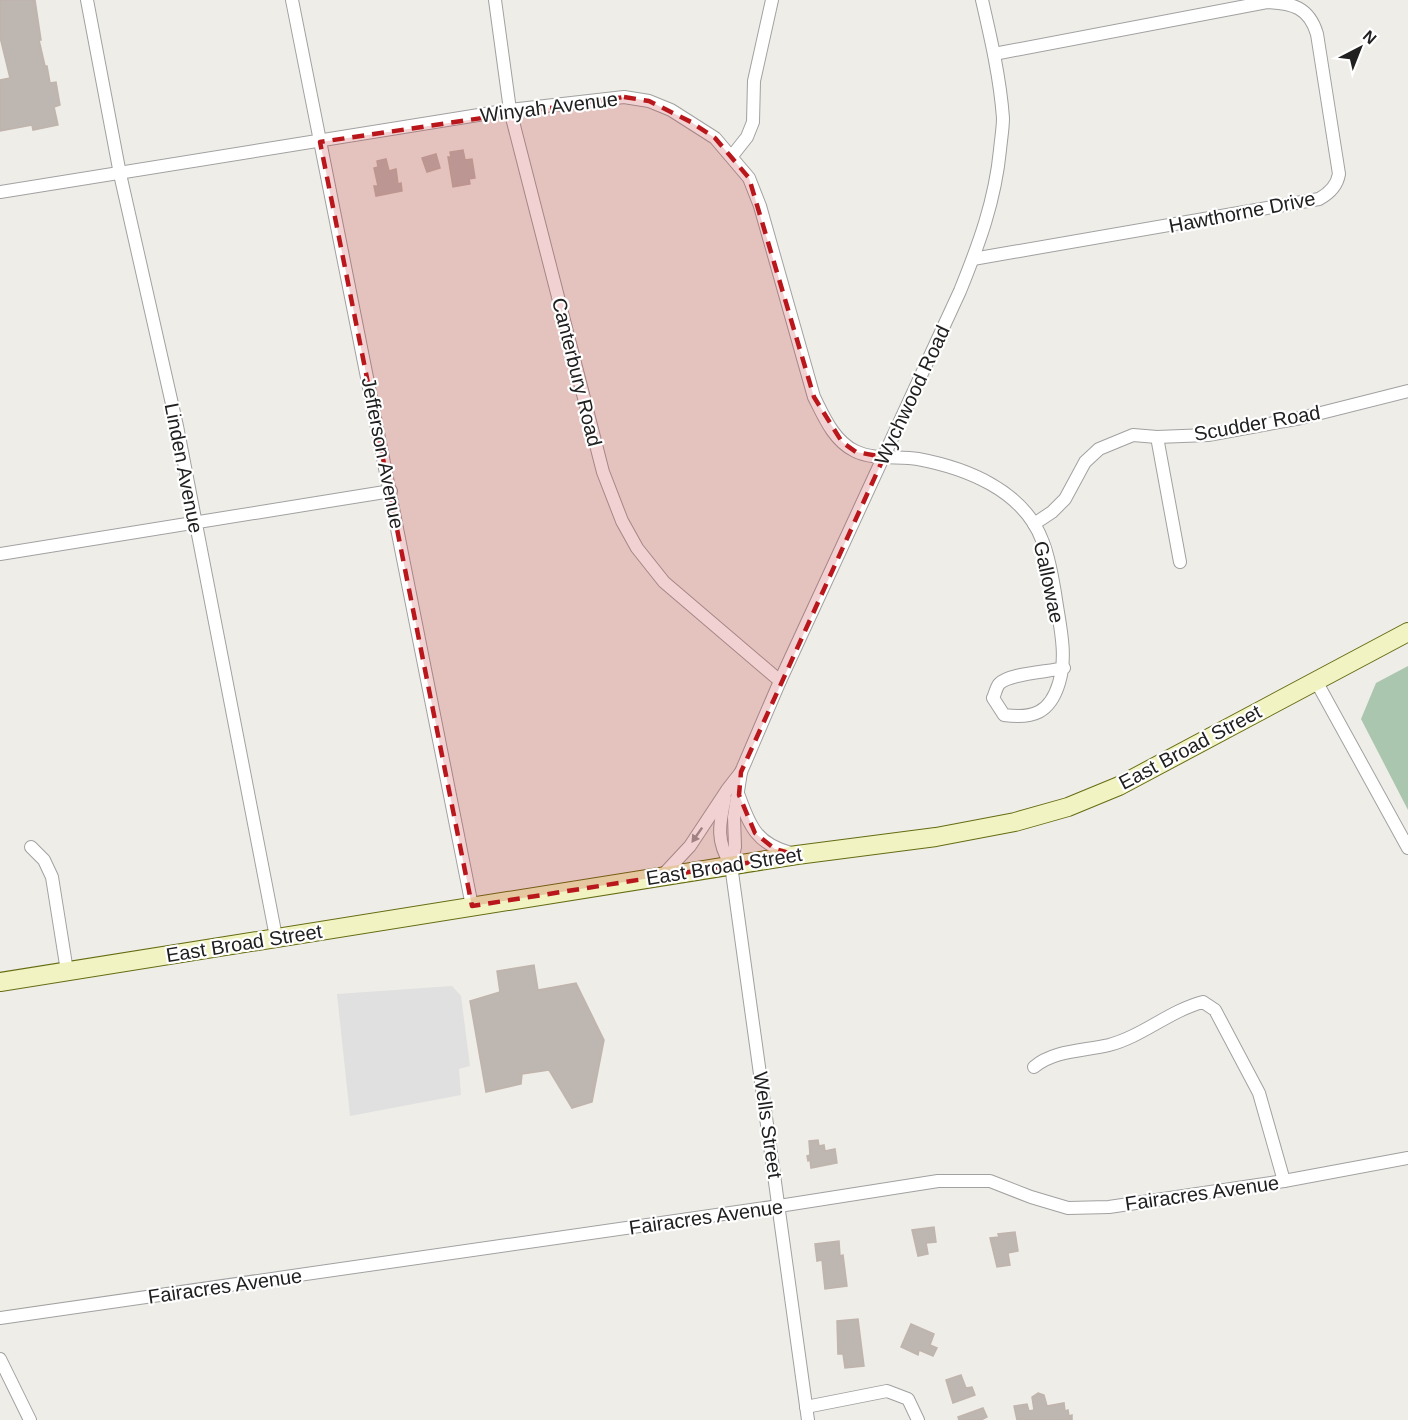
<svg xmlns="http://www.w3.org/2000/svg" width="1408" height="1420" viewBox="0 0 1408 1420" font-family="Arial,sans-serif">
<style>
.cemetery{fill:#abc6af}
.parking{fill:#e0e0e0}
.building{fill:#bdb6b1;stroke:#c0b4ac;stroke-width:1.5}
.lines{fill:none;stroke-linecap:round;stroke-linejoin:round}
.street-casing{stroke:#a1a1a1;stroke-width:14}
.secondary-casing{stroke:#656c12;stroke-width:20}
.street{stroke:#fff;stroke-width:12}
.secondary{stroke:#f1f3c2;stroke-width:18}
.oneway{fill:#9b9b9b}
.marked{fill:#b9171b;fill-opacity:0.2;stroke:#b9171b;stroke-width:4.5;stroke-dasharray:12 8;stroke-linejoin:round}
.labels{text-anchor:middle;stroke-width:4.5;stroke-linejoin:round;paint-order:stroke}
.street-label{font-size:20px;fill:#202020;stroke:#fff}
</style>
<rect width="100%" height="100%" fill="#efede8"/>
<!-- cemetery -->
<path class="cemetery" d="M1408,666v144l-47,-91 15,-36z"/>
<!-- parking -->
<path class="parking" d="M452,986l9,10 9,70 -11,3 2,26 -111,21 -13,-122z"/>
<!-- building -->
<g class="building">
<path d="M0,0h35l6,40h-2l6,26h2l3,17 6,-1 4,23 -6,2 4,18 -25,5 -1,-5 -32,6v-51l10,-2 -10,-41z"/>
<path d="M463,150l2,10 7,-1 3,19 -6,1 1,5 -17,3 -5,-30h3l-1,-5z"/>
<path d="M436,154l4,14 -13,4 -5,-14z"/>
<path d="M386,159l3,12 7,-2 2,15 3,-1 1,8 -26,5 -2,-10h4l-4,-18 4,-1 -1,-6z"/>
<path d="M534,965l4,25 38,-7 28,57 -12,62 -20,6 -23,-38 -27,4 -1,10 -35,8 -16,-91 30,-9 -3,-21z"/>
<path d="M818,1140l1,6 5,-1 1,6 10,-2 2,14 -26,5 -1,-8 -2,1 -1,-5 3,-1 -1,-14z"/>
<path d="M934,1227l2,15 -10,1 2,11 -10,2 -6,-26z"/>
<path d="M1015,1232l3,19 -10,2 2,12 -13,2 -7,-29 9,-1 -1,-3z"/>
<path d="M839,1241l1,15 3,-1 4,31 -22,3 -3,-29 -5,1 -2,-17z"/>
<path d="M858,1319l6,47 -19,2 -2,-14h-5l-1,-33z"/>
<path d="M911,1324l23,10 -4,11 7,3 -4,8 -14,-6 -1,5 -17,-8z"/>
<path d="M961,1375l5,13 6,-1 3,8 -22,8 -7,-23z"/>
<path d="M1038,1393l6,2 3,11 17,-3 1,8 3,-1 1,6 3,-1v5h-55l-3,-14 13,-2 2,7 5,-1 -2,-13z"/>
<path d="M983,1408l4,9 -6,3h-22l-1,-3z"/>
</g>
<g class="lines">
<!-- street casing -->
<g class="street-casing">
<g id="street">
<path d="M87,0l33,174 57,252 99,511"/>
<path d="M292,0l180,906"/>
<path d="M495,0l15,110 93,362 19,49 15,27 27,34 116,99"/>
<path d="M732,156l15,-19 6,-15 1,-41 18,-81"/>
<path d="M0,192l510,-82 114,-13 25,4 22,9 44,28 34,40 11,28 54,191c10,20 20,44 41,54 18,9 43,5 63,8 48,9 105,31 124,81 7,16 10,36 13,53 4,30 13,61 4,90 -9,30 -26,36 -55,32l-11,-17c2,-4 3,-10 6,-14 10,-11 49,-12 65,-16"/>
<path d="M973,259l346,-60c11,-6 18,-13 20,-25l-22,-140c-8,-27 -25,-31 -50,-32l-273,52"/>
<path d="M1157,437l23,125"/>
<path d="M1034,524l18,-12 13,-13 20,-37 14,-13 34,-14 24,2 51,-2 93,-17 107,-27"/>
<path d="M0,554l391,-63"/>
<path d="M1316,681l92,167"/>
<path d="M741,772l-7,45 1,30 -4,18 77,555"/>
<path d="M739,796c11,31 18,48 52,57"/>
<path d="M725,798c-6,27 -9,43 6,67"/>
<path d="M31,847l13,13 8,17 15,94"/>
<path d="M662,876l28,-30 37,-56 14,-18 39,-91 180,-390c19,-47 35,-90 40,-141 1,-11 3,-22 3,-32 -3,-40 -12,-79 -21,-118"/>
<path d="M1034,1067c20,-17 50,-16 75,-22 34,-9 60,-34 94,-43l12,8 44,83 25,88"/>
<path d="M0,1318l779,-112 159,-25h52l41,16 37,11 41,-1 175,-26 124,-23"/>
<path d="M0,1359l30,61"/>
<path d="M806,1407l81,-16 21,8 10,21"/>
</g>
</g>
<!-- secondary casing -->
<g class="secondary-casing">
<path id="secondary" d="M0,982l797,-127 139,-18 79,-15 53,-15 51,-21 289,-154"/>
</g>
<!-- street -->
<use href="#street" class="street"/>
<!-- secondary -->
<use href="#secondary" class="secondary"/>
</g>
<!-- one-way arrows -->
<defs><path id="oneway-solid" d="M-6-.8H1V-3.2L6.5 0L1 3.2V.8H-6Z" transform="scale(1.5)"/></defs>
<use class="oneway" href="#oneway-solid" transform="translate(697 835) rotate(125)"/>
<!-- marked area -->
<path class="marked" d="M624,97l25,4 42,21 24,16 34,40 65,219 28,45 14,10 28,5 -143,315 -2,23 16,38 20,16 22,6 -325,51 -152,-764z"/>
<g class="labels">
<!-- street labels -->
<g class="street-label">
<text transform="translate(549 107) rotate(-7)" y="7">Winyah Avenue</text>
<text transform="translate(1242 212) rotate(-11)" y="7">Hawthorne Drive</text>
<text transform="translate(577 372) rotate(76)" y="7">Canterbury Road</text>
<text transform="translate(912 395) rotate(-65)" y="7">Wychwood Road</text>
<text transform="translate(1257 423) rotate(-10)" y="7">Scudder Road</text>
<text transform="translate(383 453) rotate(79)" y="7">Jefferson Avenue</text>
<text transform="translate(184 468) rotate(79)" y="7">Linden Avenue</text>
<text transform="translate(1049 582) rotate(78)" y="7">Gallowae</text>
<text transform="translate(1190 747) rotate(-28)" y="7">East Broad Street</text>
<text transform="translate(724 866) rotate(-9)" y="7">East Broad Street</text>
<text transform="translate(244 943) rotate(-9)" y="7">East Broad Street</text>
<text transform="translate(768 1125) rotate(82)" y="7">Wells Street</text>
<text transform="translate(1202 1193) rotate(-8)" y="7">Fairacres Avenue</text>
<text transform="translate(706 1217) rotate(-8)" y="7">Fairacres Avenue</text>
<text transform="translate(225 1286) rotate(-8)" y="7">Fairacres Avenue</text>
</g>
</g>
<!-- north arrow -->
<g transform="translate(1360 48) rotate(42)" stroke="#ffffff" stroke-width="4.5" paint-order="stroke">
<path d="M0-4.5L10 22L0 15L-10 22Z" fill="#202020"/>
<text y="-9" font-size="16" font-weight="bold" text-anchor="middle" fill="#202020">N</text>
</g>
</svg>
